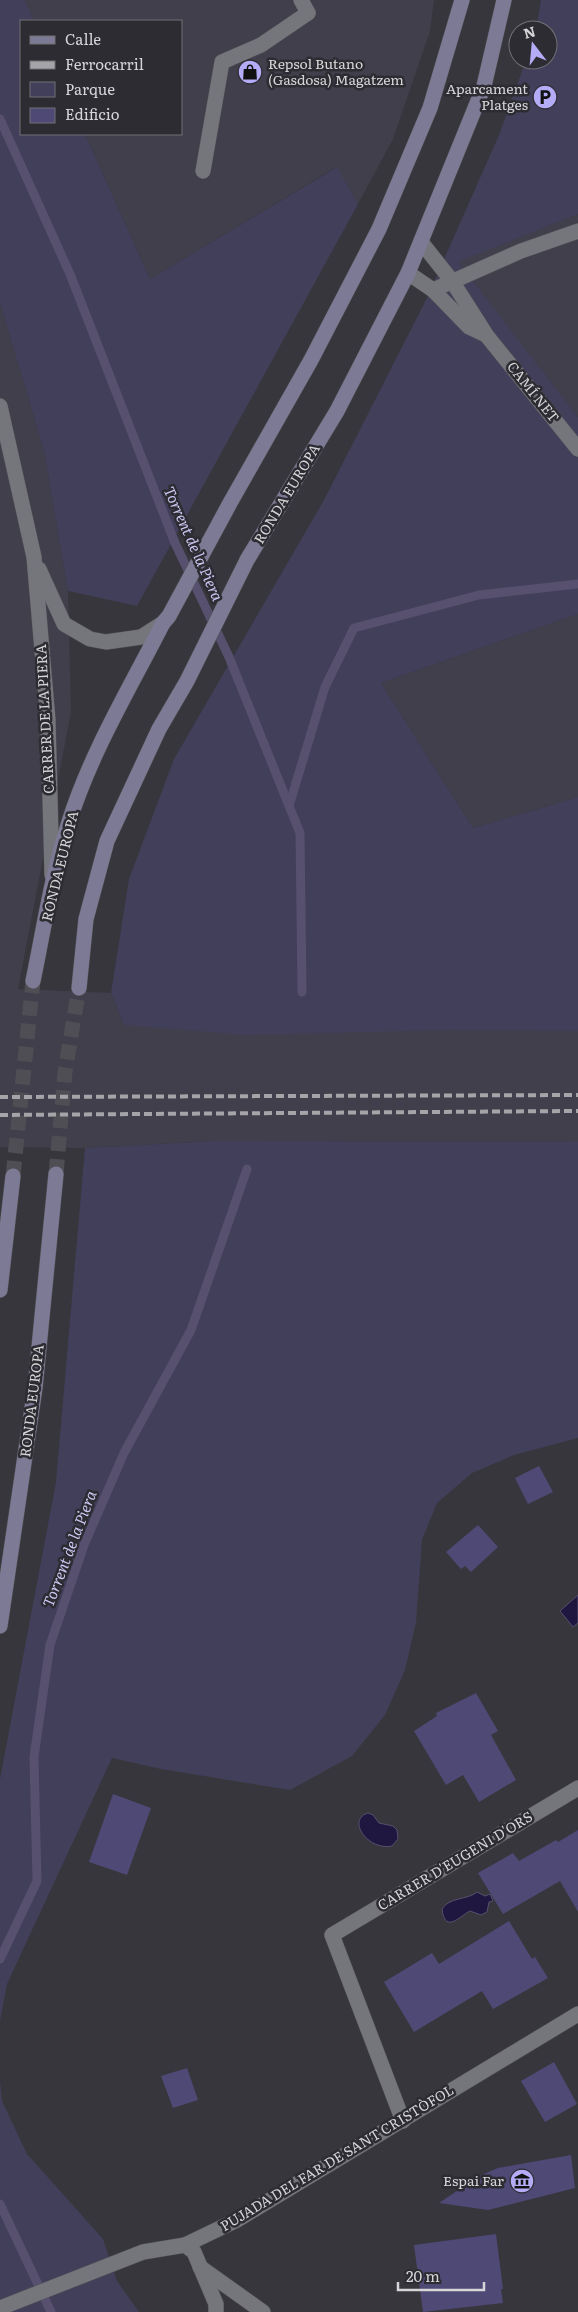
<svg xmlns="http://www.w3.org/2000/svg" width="578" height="2312" viewBox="0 0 578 2312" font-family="Literata,serif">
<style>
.built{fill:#403f4b}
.green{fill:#423f5a}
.water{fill:#201740;stroke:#57506e}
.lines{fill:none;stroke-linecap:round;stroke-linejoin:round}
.stream{stroke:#57506e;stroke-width:9}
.building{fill:#4f4976}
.secondary-tunnel{stroke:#4f4e54;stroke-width:15;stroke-dasharray:15 8;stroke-linecap:butt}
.lane-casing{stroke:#525256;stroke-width:16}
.street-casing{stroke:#525256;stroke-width:16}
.secondary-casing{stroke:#525256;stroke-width:16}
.lane{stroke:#75757c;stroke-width:15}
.street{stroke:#75757c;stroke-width:15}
.secondary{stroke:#7d7a95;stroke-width:15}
.rail{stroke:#a5a4a8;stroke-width:4;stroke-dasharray:8 4;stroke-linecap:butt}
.labels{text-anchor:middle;stroke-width:5;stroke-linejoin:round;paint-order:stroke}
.poi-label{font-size:14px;fill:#d6d6d9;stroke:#2d2c32;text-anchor:end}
.street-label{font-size:14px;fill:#d6d6d9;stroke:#2d2c32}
.water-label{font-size:15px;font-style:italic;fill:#cbc7f3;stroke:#2d2c32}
</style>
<rect width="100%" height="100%" fill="#37363c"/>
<!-- built -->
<g class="built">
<path d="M25,0h409l-4,31 -37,108 -35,65 -22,-37 -186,112 -65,-145h96v-113h-147z"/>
<path d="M578,214v203l-121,-155z"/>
<path d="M0,303l44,148 24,140 3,121 -53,277 93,4 13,32 454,6v111l-363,-1 -130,7 -85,-1z"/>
<path d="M578,614v183l-105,31 -92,-145z"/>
</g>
<!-- green -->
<g class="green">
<path d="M0,0h25l9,21h-13v113h64l65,145 187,-112 21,37 -221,402 -69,-15 -24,-140 -44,-148z"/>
<path d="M541,0h37v214l-120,48 120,155v197l-197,69 92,145 105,-31v234l-129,-1 -202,5 -123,-10 -13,-32 18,-114 45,-120 150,-259 102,-200 73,-165 27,-75h22v-30h-12z"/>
<path d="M215,1141l363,1v296l-64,17 -42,18 -35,30 -15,37 -6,82 -11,48 -20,45 -33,41 -62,34 -129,-21 -49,-11 -105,226 -7,37v-242l56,-297 29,-334z"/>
<path d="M0,2080l2,21 25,53 76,85 14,42 22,31h-139z"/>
</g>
<!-- water -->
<g class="water">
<path d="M578,1595v28l-5,4 -13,-16z"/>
<path d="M368,1813l5,2 6,8 14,3 4,4 1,9 -6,7c-24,5 -46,-26 -24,-33z"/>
<path d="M477,1892l8,4 5,-2 3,7 -4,1 -2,10 -6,3 -11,-4c-9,4 -25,24 -28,-2 7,-12 26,-9 35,-17z"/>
</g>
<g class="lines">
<!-- stream -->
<g class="stream">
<path d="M0,119l70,155 105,269 54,114 71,176 2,159"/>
<path d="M289,806l36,-119 29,-59 125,-33 99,-11"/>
<path d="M0,1959l37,-78 -3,-124 16,-112 34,-100 40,-92 67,-123 56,-161"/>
<path d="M0,2204l51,108"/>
</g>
</g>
<!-- building -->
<g class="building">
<path d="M539,1466l14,26 -25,12 -13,-26z"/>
<path d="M478,1525l20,22 -27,25 -6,-6 -4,3 -15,-17z"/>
<path d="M476,1693l22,38 -7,4 25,45 -37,22 -16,-27 -17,10 -32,-54 23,-15 -1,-3z"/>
<path d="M113,1794l38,14 -24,67 -38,-13z"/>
<path d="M578,1830v82l-18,-31 -57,33 -25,-41 35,-20 6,8 37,-21 2,2z"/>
<path d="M509,1921l23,38 3,-2 13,21 -55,31 -11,-18 -68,41 -30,-50 48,-29 7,11z"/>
<path d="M554,2062l23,42 -32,18 -24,-41z"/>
<path d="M187,2068l11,32 -25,8 -12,-32z"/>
<path d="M571,2155l4,33 -87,22 -49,-7 40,-27 19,-8z"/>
<path d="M496,2234l7,55h-2l2,14 -80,9 -9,-67z"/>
</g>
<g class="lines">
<!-- secondary-tunnel -->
<g class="secondary-tunnel">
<path d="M56,1174l9,-102 14,-84"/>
<path d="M13,1176l20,-195"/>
</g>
<!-- lane casing -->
<g class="lane-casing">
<g id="lane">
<path d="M203,171l19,-109 39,-17 47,-32"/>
<path d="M433,290l88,-39 57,-20"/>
<path d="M185,2245l9,7 22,52v8"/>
<path d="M200,2267l63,45"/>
</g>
</g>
<!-- street casing -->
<g class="street-casing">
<g id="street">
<path d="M301,0l7,13"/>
<path d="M421,242l31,39 35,55 91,113"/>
<path d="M408,273l25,17 36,37 17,8"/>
<path d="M0,406l34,151 14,163 4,155"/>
<path d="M39,569l25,55 26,15 16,3 35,-5 22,-14"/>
<path d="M403,2121l-71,-186 246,-147"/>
<path d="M0,2308l143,-56 42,-7 52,-25 341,-206"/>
</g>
</g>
<!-- secondary casing -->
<g class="secondary-casing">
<g id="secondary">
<path d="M33,981c11,-53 19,-108 36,-159 22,-70 61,-134 94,-199l6,-7 61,-113 81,-143 68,-131 51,-121 32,-108"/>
<path d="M79,988l7,-69 21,-78 52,-112 28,-48 60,-121 90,-149 71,-138 76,-187 20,-86"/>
<path d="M0,1290l13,-114"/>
<path d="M0,1626l35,-238 21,-214"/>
</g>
</g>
<!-- lane -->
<use href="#lane" class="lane"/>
<!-- street -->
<use href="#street" class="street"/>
<!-- secondary -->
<use href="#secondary" class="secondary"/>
<!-- rail -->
<g class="rail">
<path d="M0,1097l578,-2"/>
<path d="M0,1115l578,-4"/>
</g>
</g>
<!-- icons -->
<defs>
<g id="shop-disc" transform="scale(1.25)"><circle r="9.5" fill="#b5acf8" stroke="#2d2c32"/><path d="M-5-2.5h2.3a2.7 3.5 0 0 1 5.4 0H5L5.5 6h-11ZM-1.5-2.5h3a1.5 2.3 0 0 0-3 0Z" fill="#111"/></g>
<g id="parking-disc" transform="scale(1.25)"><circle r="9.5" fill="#b5acf8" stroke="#2d2c32"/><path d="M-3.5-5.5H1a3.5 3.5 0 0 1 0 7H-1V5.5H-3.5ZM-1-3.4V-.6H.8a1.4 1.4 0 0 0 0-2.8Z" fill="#111"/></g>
<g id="museum-disc" transform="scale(1.25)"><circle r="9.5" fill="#b5acf8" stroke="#2d2c32"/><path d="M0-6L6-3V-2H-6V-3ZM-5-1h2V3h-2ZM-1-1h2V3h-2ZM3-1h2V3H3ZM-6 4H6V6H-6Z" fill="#111"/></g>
</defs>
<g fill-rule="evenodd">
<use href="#shop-disc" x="250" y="72"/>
<use href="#parking-disc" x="545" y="97"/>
<use href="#museum-disc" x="522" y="2181"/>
</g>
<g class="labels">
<!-- poi labels -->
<g class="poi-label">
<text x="268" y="69" text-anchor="start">Repsol Butano<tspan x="268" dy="16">(Gasdosa) Magatzem</tspan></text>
<text x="528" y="94">Aparcament<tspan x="528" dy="16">Platges</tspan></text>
<text x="504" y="2186">Espai Far</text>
</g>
<!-- street labels -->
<g class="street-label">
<text transform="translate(533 392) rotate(51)" y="5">CAMÍ NET</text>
<text transform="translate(287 494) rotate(-59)" y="5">RONDA EUROPA</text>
<text transform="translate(45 719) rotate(-93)" y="5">CARRER DE LA PIERA</text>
<text transform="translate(60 866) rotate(-76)" y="5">RONDA EUROPA</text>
<text transform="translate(32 1401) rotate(-83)" y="5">RONDA EUROPA</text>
<text transform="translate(455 1861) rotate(-31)" y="5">CARRER D'EUGENI D'ORS</text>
<text transform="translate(337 2158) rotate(-31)" y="5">PUJADA DEL FAR DE SANT CRISTÒFOL</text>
</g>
<!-- water labels -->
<g class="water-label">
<text transform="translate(193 544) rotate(66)" y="5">Torrent de la Piera</text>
<text transform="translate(70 1549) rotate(-69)" y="5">Torrent de la Piera</text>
</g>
</g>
<!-- legend -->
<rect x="20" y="20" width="162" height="115" fill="#2d2c32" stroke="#717075"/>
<rect x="30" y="36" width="25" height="8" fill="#7d7a95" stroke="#717075"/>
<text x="65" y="45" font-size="15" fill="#d6d6d9">Calle</text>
<rect x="30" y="61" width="25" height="8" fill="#a5a4a8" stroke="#717075"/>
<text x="65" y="70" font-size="15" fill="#d6d6d9">Ferrocarril</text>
<rect x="30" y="82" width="25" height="15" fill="#423f5a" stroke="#717075"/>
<text x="65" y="95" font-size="15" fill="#d6d6d9">Parque</text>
<rect x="30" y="108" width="25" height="15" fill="#4f4976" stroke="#717075"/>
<text x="65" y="120" font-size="15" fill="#d6d6d9">Edificio</text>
<!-- north arrow -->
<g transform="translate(533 45) rotate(344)"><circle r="24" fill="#2d2c32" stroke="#717075"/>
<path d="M0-4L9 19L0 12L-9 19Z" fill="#b5acf8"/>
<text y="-8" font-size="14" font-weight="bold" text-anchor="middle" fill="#d6d6d9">N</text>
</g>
<!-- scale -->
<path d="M398 2282v8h86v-8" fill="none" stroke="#d6d6d9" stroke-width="2.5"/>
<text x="406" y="2282" font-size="15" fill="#d6d6d9" stroke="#2d2c32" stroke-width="4" paint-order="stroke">20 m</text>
</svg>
